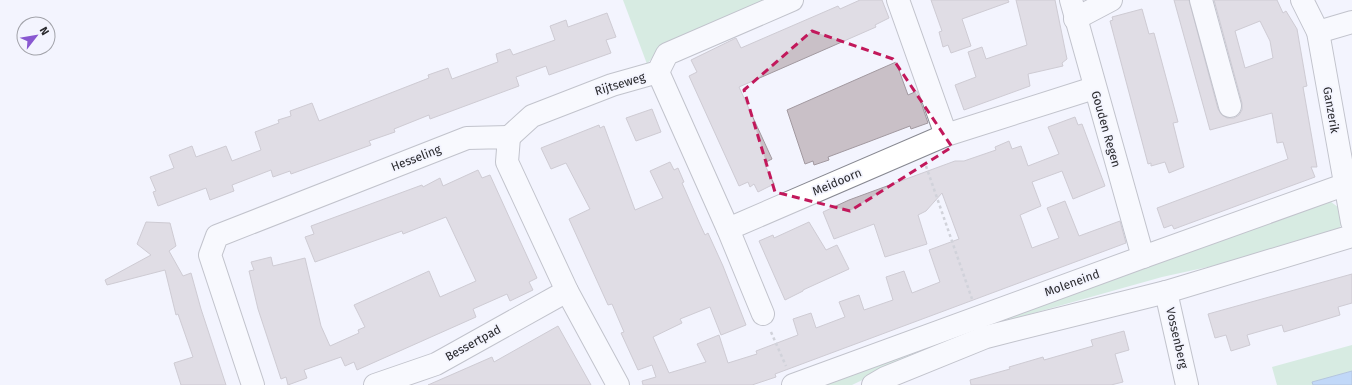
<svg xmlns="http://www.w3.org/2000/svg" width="1352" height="385" viewBox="0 0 1352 385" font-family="'Fira Sans',sans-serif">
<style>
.green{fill:#b5e0c2}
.water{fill:#85b6f2;stroke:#698cb7}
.building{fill:#c9c0c7;stroke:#a299a0;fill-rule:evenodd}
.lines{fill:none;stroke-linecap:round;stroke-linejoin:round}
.minor-casing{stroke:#878891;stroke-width:24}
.path{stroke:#a8a9b0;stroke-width:2.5;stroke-dasharray:3 3;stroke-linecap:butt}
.minor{stroke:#fff;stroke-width:22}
.marked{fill:none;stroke:#c2185b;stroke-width:3;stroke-dasharray:8 5;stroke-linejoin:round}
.labels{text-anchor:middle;stroke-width:3.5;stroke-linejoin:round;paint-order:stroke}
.street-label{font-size:12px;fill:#29292d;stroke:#f3f4fe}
</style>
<rect width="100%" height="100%" fill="#f3f4fe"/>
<!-- green -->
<g class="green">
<path d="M623,0h145l-109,50 -12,14z"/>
<path d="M1327,199l15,11 2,11 -13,19 -169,37 -150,42 -75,25 -85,41h-36z"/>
<path d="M1352,345v26l-39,11v3h-36l-5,-18z"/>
</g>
<!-- water -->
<path class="water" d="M1352,371v14h-39l-1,-3z"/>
<!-- building -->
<g class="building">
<path d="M860,0h22l7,18 -14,7 1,2 -137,60 33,72 -8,4 10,21 -16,8 -4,-8 -4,3 -2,-5 -9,4 -50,-110 8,-4 -6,-12 45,-22 5,10 97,-42 2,3z"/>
<path d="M931,0h77l1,2 -47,17 9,27 -20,7 -3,-8 -5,2 -4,-15 3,-1z"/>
<path d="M1016,0h39l12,59 -5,4 1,3 -35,8 2,12 -66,24 -9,-25 21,-8 -8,-25 14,-5 4,12 41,-14z"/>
<path d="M1174,0h15l29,109 4,6 5,3h7l5,-3 3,-5v-7l-28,-103h63l6,13 3,-2 11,18 9,52 1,5 -4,1 14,80h-6l4,10 -141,52 -2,-4 -8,3 -7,-20 131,-49 -5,-17 -6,1 -5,-30 -62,17zM1260,21l10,20 3,17 -28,10 -10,-37z"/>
<path d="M1142,9l7,25 5,-1 24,89 -5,1 11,44 -15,6 -4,-11 -14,4v-3l-3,1 -38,-143 3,-1 -1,-3z"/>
<path d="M607,13l9,24 -10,3 5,13 -62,22 -3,-9 -30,11 3,9 -89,33 -1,-4 -35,14 1,3 -26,9 2,4 -80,29 -1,-3 -17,6 -2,-7 -39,15 2,6 -24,9 -4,-12 -48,18 -5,-14 3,-1 -6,-14 24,-9 -5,-13 23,-9 4,11 30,-11 6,15 29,-11 -6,-18 24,-9 -1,-3 13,-4 -1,-5 22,-8 7,18 110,-43 -1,-3 20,-7 4,11 46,-17 -2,-8 14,-5 3,6 42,-15 -5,-14 16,-6 2,7z"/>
<path d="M896,62l12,33 9,-4 11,32 -17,6 -1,-3 -42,16 -40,15 1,3 -15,5 -1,-4 -8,3 -18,-54z"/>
<path d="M652,109l9,23 -25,9 -10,-23z"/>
<path d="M1075,117l3,8 4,-1 23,62 -32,13 -11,-28 -30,11 9,24 -21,9 12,33 27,-10 -12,-30 18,-7 14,35 41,-15 6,22 -351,131 1,3 -24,8h-109l-1,-4 14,-4 -4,-12 -14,5 -17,-37 3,-1 -12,-28 -4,1 -39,-86 21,-10 -24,-46 -15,6 -10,-21 58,-23 1,3 4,-2 31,84 28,-12 -13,-27 20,-9 4,8 4,-2 6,14 -2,1 17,39 6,13 3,-2 15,33 23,59 -25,10 -11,-28 -30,12 2,4 -29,14 16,36 37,-11 -9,-18 22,-9 9,28 29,-9 -1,-3 42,-16 -5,-16 18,-6 5,15 29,-11 -6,-15 20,-7 5,15 29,-10 -7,-23 18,-6 8,22 28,-11 -11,-32 30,-11 -17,-46 -16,18 -8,4 9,29 -42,13 -11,-33 -40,15 -11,-27 26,-12 106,-39h9l32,-11 -1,-3 14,-6 3,8 9,-3 7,20 31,-12 -11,-27z"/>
<path d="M478,170l4,8 8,-3 20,44 27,59 -8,4 4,8 -23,11 -3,-7 -34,15 3,8 -119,53 -3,-8 -9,4 -4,-9 -37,13 3,8 -19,7 -2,-8 -5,2 -23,-70 -9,-38 5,-1 -3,-8 20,-5 2,9 32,-8 16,68 9,20 29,-13 -1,-3 7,-3 -11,-22 53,-24 22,-10 11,26 36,-16 -30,-64 -43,17 -1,-3 -87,31 -10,-25 9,-3 -3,-8 111,-41 1,2 17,-9 3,8z"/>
<path d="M146,222l24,1 6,23 -7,5 14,25 8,-3 10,36 25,76h-45l-7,-22 19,-6 -15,-43 -2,1 -11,-45 -58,15 -2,-5 46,-25 -14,-11z"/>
<path d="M809,222l17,28 11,-5 12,24 -46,21v1l-18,9 -26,-59 14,-6 1,3z"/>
<path d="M1352,274v29l-14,4 2,8 -56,17 -2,-7 -35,10 3,10 -19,6 -5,-16 -11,3 -7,-24z"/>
<path d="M558,326l33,59h-163l64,-28 2,5z"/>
<path d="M1124,331l5,19 -14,4 8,28 -12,3h-140l-1,-5 40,-11 -1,-2 34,-10 1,3 49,-14 -2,-6z"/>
</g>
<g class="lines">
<!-- minor casing -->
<g class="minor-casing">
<g id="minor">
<path d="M898,0l48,135"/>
<path d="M1071,0l72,257"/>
<path d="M1201,0l29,106"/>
<path d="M1302,0l16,32 34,190"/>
<path d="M1075,19l36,-19"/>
<path d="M1318,32l34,-10"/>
<path d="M658,72l70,157 35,85"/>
<path d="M509,137l23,-21 80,-31 46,-13 9,-18 125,-54"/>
<path d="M728,229l218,-94 148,-47"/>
<path d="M1166,292l21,93"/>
<path d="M253,385l-43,-130 7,-19 250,-98 42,-1 -2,25 60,129 51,94"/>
<path d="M375,385l61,-21 131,-73"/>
<path d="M793,385l350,-128 209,-75"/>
<path d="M873,385l12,-7 101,-41 180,-45 186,-56"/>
</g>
</g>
<!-- path -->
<g class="path">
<path d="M926,166l46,133"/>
<path d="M771,332l15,34"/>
</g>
<!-- minor -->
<use href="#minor" class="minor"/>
</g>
<!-- marked area -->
<path d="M0 0H1352V385H0ZM812,31l81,28 59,88 -102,64 -75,-19 -31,-102z" fill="#f3f4fe" fill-opacity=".55" fill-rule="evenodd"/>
<path class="marked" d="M812,31l81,28 59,88 -102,64 -75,-19 -31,-102z"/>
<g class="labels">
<!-- street labels -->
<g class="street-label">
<text transform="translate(620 84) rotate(-17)" y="4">Rijtseweg</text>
<text transform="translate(1331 110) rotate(80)" y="4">Ganzerik</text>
<text transform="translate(1106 129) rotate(74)" y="4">Gouden Regen</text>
<text transform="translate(416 158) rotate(-21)" y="4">Hesseling</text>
<text transform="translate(837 182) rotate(-23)" y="4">Meidoorn</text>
<text transform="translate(1072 283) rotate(-20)" y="4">Moleneind</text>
<text transform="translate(1177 338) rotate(77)" y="4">Vossenberg</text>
<text transform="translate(473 343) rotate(-29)" y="4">Bessertpad</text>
</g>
</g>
<!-- north arrow -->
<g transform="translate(36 36) rotate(59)"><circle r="19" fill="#f3f4fe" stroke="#a2a3aa"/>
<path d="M0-3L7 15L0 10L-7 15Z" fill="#8958d1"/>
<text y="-6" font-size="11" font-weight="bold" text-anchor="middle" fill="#29292d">N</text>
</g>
</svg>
